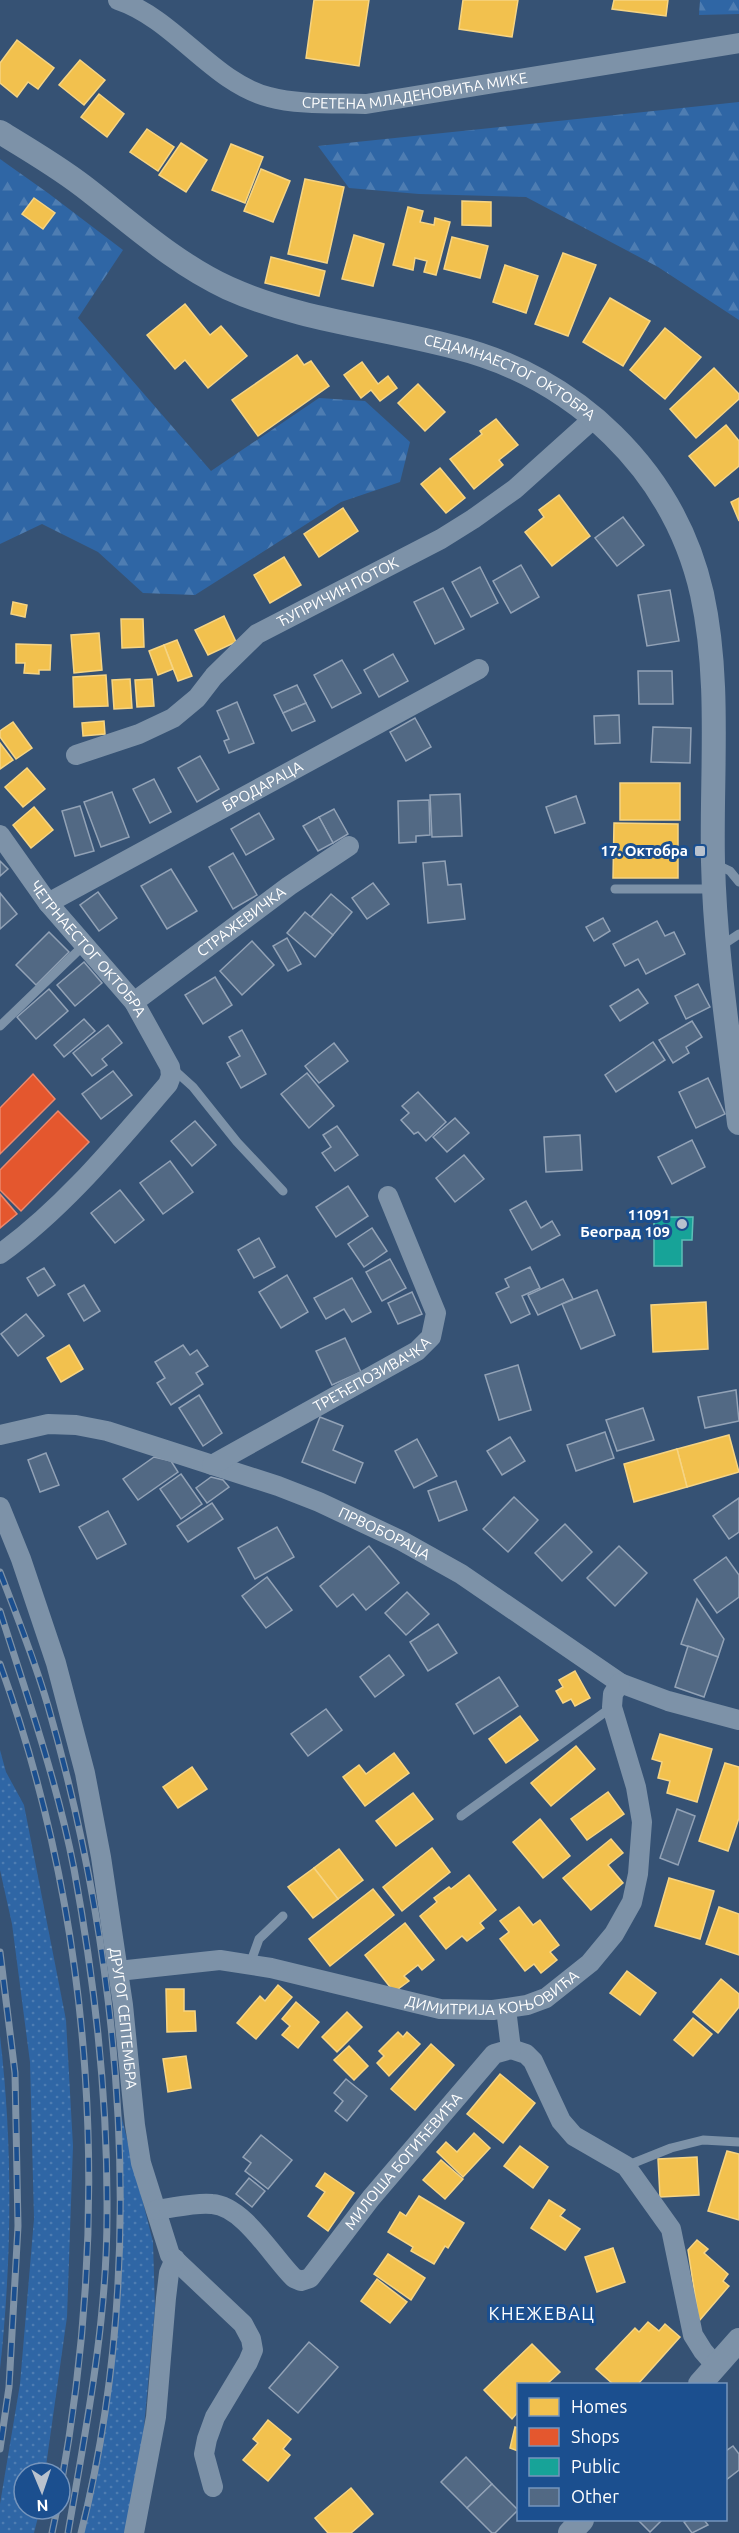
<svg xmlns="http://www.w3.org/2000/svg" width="739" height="2533" viewBox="0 0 739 2533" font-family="Ubuntu,sans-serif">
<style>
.grass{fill:url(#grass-dots)}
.forest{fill:url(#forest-firs)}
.homes{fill:#f2c14e;stroke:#f6d483;stroke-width:1.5}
.shops{fill:#e4572e;stroke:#ec896d;stroke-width:1.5}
.public{fill:#17a398;stroke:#5dbfb7;stroke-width:1.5}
.building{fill:#526984;stroke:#92a2b6;stroke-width:1.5}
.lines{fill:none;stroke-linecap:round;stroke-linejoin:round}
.service{stroke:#7d92a8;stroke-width:9}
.minor{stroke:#7d92a8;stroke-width:20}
.tertiary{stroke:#7d92a8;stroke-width:24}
.rail-casing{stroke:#7e92a7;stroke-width:7}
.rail{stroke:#1b4f8f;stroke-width:4.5;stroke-dasharray:14;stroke-linecap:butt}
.poi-dot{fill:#b9c2ce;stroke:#1b4f8f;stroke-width:2}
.labels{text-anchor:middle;stroke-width:6;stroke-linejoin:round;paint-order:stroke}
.street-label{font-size:15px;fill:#fff;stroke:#1b4f8f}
.poi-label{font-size:15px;font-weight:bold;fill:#fff;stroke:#1b4f8f;text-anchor:end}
.quarter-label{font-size:18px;letter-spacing:1.5px;fill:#fff;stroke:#1b4f8f}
</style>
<defs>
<pattern id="grass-dots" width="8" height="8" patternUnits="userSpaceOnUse" patternTransform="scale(1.5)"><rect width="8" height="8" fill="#2f66a5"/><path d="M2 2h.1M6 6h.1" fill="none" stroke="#4e7db2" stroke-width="1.8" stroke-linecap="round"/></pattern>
<pattern id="forest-firs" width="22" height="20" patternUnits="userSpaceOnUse" patternTransform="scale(1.5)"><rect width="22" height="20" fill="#2f66a5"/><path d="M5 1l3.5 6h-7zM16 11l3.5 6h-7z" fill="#4e7db2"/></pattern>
</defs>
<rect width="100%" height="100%" fill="#365274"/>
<!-- grass -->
<g class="grass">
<path d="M0,1750l6,22 18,33 42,215 7,126 -6,171 -22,156h-21v36h16l-6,24h-34v-29l20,-120 14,-165 -4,-157 -18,-138 -12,-54z"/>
<path d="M0,2036c13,110 12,223 0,333z"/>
<path d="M118,2103l35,139 2,66 -15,162 -15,63h-47l31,-142 11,-131z"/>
</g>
<!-- forest -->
<g class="forest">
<path d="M700,0h39v14l-40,1z"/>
<path d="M739,102v218l-81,-53 -132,-70 -107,-3 -70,-6 -31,-42z"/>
<path d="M0,159l48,34 75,57 -45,68 133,153 108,-73 46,3 45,41 -10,40 -59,20 -146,93 -52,-2 -45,-41 -56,-28 -42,20z"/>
</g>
<!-- homes -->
<g class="homes">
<path d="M314,0h55l-10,66 -53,-8z"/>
<path d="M463,0h55l-6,37 -53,-8z"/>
<path d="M614,0h54l-2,16 -54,-7z"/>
<path d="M17,40l37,28 -16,21 -10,-7 -11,15 -17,-14v-20z"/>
<path d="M80,60l25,20 -21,25 -25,-20z"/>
<path d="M99,94l25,20 -17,23 -26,-20z"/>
<path d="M147,129l27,18 -16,24 -28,-19z"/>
<path d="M181,143l26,17 -21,32 -27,-17z"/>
<path d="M231,144l32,13 -18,46 -33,-13z"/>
<path d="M261,169l29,12 -17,41 -29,-11z"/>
<path d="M305,179l39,8 -17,76 -39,-9z"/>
<path d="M34,198l21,15 -12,16 -21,-15z"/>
<path d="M462,201l29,1v24l-29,-1z"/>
<path d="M408,207l15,4 -3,11 14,3 1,-7 15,4 -14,53 -12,-3 3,-11 -12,-3 -2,12 -20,-5z"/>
<path d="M354,235l30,9 -11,42 -31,-7z"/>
<path d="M452,237l36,9 -8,32 -36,-9z"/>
<path d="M563,253l33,12 -28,71 -33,-12z"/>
<path d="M271,257l54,14 -6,25 -54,-13z"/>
<path d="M505,265l33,11 -12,37 -33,-11z"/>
<path d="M610,298l40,23 -27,45 -40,-24z"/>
<path d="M185,304l25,31 11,-9 26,30 -39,32 -23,-28 -10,9 -28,-34z"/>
<path d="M665,328l36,29 -36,42 -35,-29z"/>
<path d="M297,355l7,10 7,-4 18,25 -71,50 -26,-36z"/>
<path d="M362,362l16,22 10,-8 9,12 -17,13 -9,-11 -10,8 -17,-23z"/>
<path d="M714,368l25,26v5l-43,39 -26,-29z"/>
<path d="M418,384l27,28 -20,19 -27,-28z"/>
<path d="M496,419l22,26 -19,15 4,5 -29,24 -24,-30 32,-25 -2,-3z"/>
<path d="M726,425l13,16v25l-24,20 -26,-30z"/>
<path d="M440,468l25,30 -19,15 -25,-29z"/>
<path d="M559,495l31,41 -38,30 -27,-34 19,-15 -5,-7z"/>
<path d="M739,498v23l-8,-19z"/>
<path d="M343,508l15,23 -39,26 -15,-23z"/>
<path d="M284,557l17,28 -31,18 -16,-28z"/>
<path d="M13,602l14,3 -2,12 -14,-3z"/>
<path d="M224,616l12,26 -28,13 -13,-25z"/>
<path d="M121,619h22l1,28 -22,1z"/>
<path d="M99,633l3,37 -28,3 -3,-38z"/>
<path d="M177,640l15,36 -14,5 -14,-36z"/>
<path d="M16,644l35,1 -1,25h-11v4l-15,-1 1,-10h-9z"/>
<path d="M164,645l9,24 -15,6 -9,-24z"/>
<path d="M106,675l2,31 -34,1 -1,-30z"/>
<path d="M130,679l2,29 -18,1 -2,-29z"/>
<path d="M152,679l2,27 -17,1 -2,-27z"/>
<path d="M104,721l1,13 -22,2 -1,-13z"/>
<path d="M13,722l19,26 -16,11 -16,-22v-6z"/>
<path d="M0,743l13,17 -13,9z"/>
<path d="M27,768l18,21 -22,18 -18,-20z"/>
<rect x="620" y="783" width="60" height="37"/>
<path d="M34,807l19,23 -22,18 -18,-23z"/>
<path d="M614,823l64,1v54h-65z"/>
<path d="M706,1302l2,47 -55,3 -2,-47z"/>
<path d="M69,1345l14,24 -22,13 -14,-24z"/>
<path d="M729,1435l10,37 -52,15 -10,-38z"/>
<path d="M677,1449l10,38 -53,15 -10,-38z"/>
<path d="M575,1671l15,27 -15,8 -4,-7 -8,4 -7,-12 7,-4 -4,-7z"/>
<path d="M520,1716l18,24 -32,23 -17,-24z"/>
<path d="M660,1734l52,15 -15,53 -30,-9 3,-12 -12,-3 4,-16 -10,-3z"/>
<path d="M576,1746l19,23 -44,37 -20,-23z"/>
<path d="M394,1753l15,20 -44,33 -22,-29 16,-12 7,9z"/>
<path d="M725,1763l14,4v51l-11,33 -29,-10z"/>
<path d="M192,1767l15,22 -29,19 -15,-21z"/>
<path d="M608,1792l16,22 -37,26 -16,-21z"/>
<path d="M413,1793l20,26 -37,27 -20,-25z"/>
<path d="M540,1819l30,37 -27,22 -30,-36z"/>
<path d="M611,1839l12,14 -15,12 15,18 -32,27 -28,-32z"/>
<path d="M432,1848l18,24 -48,39 -19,-24z"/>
<path d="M339,1849l24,31 -25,19 -24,-31z"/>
<path d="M314,1868l24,31 -25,19 -25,-31z"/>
<path d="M469,1875l27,35 -16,13 4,5 -17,13 -5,-5 -16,13 -26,-33 17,-14 -3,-4 15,-11 2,2z"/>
<path d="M669,1878l45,13 -14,48 -45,-13z"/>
<path d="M373,1889l21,26 -64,51 -21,-27z"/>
<path d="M519,1907l14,18 7,-5 19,25 -9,7 7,8 -16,13 -7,-9 -9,7 -25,-32 9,-7 -9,-11z"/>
<path d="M719,1907l20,7v41l-33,-11z"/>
<path d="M405,1923l29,37 -12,10 -4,-5 -14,11 5,5 -15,11 -29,-37z"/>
<path d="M627,1971l29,22 -16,22 -30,-22z"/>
<path d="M721,1979l18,15v13l-21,26 -25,-21z"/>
<path d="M278,1985l14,12 -36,42 -19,-16 23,-27 5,5z"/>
<path d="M166,1989h18v22h11l1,20 -29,1z"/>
<path d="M296,2002l23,20 -21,26 -16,-13 8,-9 -8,-7z"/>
<path d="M347,2012l15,15 -25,25 -15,-15z"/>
<path d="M693,2018l19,16 -19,22 -19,-16z"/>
<path d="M398,2032l5,5 4,-5 13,12 -31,32 -12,-13 7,-7 -5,-5z"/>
<path d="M431,2044l23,21 -39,45 -24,-21z"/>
<path d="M349,2046l19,20 -14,14 -20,-20z"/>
<path d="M186,2056l5,32 -23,4 -5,-33z"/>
<path d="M500,2074l35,29 -32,40 -36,-29z"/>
<path d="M474,2133l16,15 -27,29 -26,-25 9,-10 11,10z"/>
<path d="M520,2146l28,21 -15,21 -29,-22z"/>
<path d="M727,2151l12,3v66l-31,-9z"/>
<path d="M697,2157l2,38 -39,2 -2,-38z"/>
<path d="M441,2160l22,19 -18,20 -22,-19z"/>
<path d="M325,2173l29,20 -26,38 -20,-15 17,-24 -9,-6z"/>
<path d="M419,2196l45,27 -16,25 -3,-2 -11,18 -23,-13 2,-4 -25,-15 12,-20 6,4z"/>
<path d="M549,2200l16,10 -5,6 20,13 -15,21 -34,-22z"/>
<path d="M697,2240l11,9 -4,4 24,21 -5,7 6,5 -30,35 -11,-71z"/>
<path d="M613,2248l12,34 -28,10 -12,-35z"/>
<path d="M388,2254l37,24 -14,22 -37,-26z"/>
<path d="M377,2279l30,23 -17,21 -29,-22z"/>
<path d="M648,2322l11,9 6,-7 15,13 -42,47h-25l-17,-15 39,-41 4,4z"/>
<path d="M532,2344l28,28 -13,12h-29v28l-6,7 -28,-29z"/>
<path d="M268,2420l23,19 -8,10 7,6 -22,26 -25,-21 15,-17 -5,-4z"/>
<path d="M515,2427l3,1v23l-8,-3z"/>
<path d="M351,2488l22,26 -22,19h-23l-13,-15z"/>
</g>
<!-- shops -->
<g class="shops">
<path d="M33,1074l22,25 -55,55v-46z"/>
<path d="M58,1111l31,31 -68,69 -21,-21v-20z"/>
<path d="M0,1194l17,20 -17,14z"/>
</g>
<!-- public -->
<path class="public" d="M654,1217h39l-1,23h-10v26h-28z"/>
<!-- building -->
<g class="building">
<path d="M623,517l21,28 -27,21 -22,-28z"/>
<path d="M521,565l18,32 -28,16 -18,-32z"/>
<path d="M480,567l18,36 -27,14 -19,-35z"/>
<path d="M443,588l21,41 -29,15 -21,-42z"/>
<path d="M670,590l9,51 -32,5 -9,-51z"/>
<path d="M393,654l15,27 -29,16 -15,-27z"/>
<path d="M342,660l19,33 -29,15 -18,-33z"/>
<path d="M638,671h34l1,33h-34z"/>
<path d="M297,685l9,18 -23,10 -9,-18z"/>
<path d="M237,702l17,41 -25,10 -5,-12 5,-2 -12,-28z"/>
<path d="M306,703l9,18 -23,10 -9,-18z"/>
<path d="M619,715l1,28 -25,1 -1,-28z"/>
<path d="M415,718l16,29 -25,14 -16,-29z"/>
<path d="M653,727l38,1 -1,35 -39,-1z"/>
<path d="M200,756l19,33 -22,13 -19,-34z"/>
<path d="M154,779l17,33 -21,11 -17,-34z"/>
<path d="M112,792l17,45 -28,10 -17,-45z"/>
<path d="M460,794l2,42 -30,1 -2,-42z"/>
<path d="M576,796l9,27 -30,10 -9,-26z"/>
<path d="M429,800l1,35 -14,1v6l-17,1 -1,-42z"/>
<path d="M80,806l14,45 -19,5 -13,-45z"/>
<path d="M334,809l14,25 -15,9 -14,-26z"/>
<path d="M259,813l15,26 -28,16 -15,-26z"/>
<path d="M319,817l14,26 -15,8 -15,-25z"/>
<path d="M233,853l24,42 -24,14 -24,-42z"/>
<path d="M0,861l8,8 -8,7z"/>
<path d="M445,861l3,24 13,-1 4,35 -37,4 -5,-60z"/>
<path d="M171,869l26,42 -30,18 -26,-43z"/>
<path d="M373,883l16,21 -22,15 -15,-21z"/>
<path d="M98,892l19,26 -18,13 -19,-26z"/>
<path d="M0,893l17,21 -17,15z"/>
<path d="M331,894l21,18 -19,23 -22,-18z"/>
<path d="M305,912l28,23 -18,22 -28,-24z"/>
<path d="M603,918l7,13 -16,10 -8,-14z"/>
<path d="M657,921l8,15 9,-4 11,22 -39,20 -8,-15 -13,7 -12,-22z"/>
<path d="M49,932l20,20 -33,33 -20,-20z"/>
<path d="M287,938l14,26 -13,7 -15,-25z"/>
<path d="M252,941l22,24 -32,30 -22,-24z"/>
<path d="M84,962l18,21 -27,23 -18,-21z"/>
<path d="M215,977l17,28 -29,19 -18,-29z"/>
<path d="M698,984l12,23 -24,12 -11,-23z"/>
<path d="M49,989l19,22 -32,28 -19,-22z"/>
<path d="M638,989l10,14 -28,18 -10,-15z"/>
<path d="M84,1019l11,12 -31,26 -10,-12z"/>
<path d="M692,1021l10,16 -16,10 3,6 -16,10 -14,-23z"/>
<path d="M108,1025l14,18 -20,16 5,6 -15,11 -19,-23z"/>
<path d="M242,1030l24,44 -25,14 -14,-25 13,-7 -11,-19z"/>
<path d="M653,1042l12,18 -49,32 -11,-17z"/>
<path d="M334,1043l14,18 -29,22 -14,-17z"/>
<path d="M113,1071l19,24 -31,24 -19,-25z"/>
<path d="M307,1073l27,33 -25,22 -28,-34z"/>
<path d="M708,1078l17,36 -29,14 -17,-36z"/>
<path d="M418,1092l28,30 -20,19 -8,-9 -4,2 -13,-14 8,-7 -7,-7z"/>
<path d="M455,1118l14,15 -22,19 -14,-15z"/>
<path d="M195,1121l21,24 -24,21 -21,-25z"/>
<path d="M337,1126l21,29 -23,16 -13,-18 9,-6 -8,-12z"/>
<path d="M580,1135l2,35 -36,2 -2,-35z"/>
<path d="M692,1140l13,27 -33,17 -14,-27z"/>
<path d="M464,1155l20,24 -29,23 -19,-24z"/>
<path d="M170,1161l23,31 -30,22 -23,-31z"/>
<path d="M348,1186l20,30 -32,21 -20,-30z"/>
<path d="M120,1190l24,30 -29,23 -24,-30z"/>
<path d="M526,1201l15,27 11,-7 8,14 -28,15 -22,-40z"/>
<path d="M372,1228l15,23 -23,16 -16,-23z"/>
<path d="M259,1238l16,29 -21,11 -16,-28z"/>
<path d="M390,1259l16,29 -24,13 -16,-29z"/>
<path d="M530,1267l10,21 -18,8 8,18 -19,9 -15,-30 13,-6 -4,-8z"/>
<path d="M44,1268l11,17 -17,11 -11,-18z"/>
<path d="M287,1275l21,37 -27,16 -22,-36z"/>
<path d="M352,1278l19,34 -19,10 -8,-13 -18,10 -12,-21z"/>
<path d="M563,1279l10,20 -35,16 -10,-20z"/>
<path d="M84,1285l16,26 -16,10 -16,-27z"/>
<path d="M597,1290l18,45 -34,14 -19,-45z"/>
<path d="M412,1292l10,22 -24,10 -10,-21z"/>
<path d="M26,1314l18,22 -26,20 -17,-22z"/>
<path d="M345,1338l16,34 -29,13 -16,-34z"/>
<path d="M183,1345l7,10 7,-5 11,16 -12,7 7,11 -32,21 -14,-22 8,-5 -10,-16z"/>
<path d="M518,1365l13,45 -32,10 -14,-45z"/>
<path d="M736,1390l3,31 -34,7 -7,-31z"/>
<path d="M199,1395l23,38 -19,13 -24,-38z"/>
<path d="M643,1408l11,32 -37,11 -11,-31z"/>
<path d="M320,1417l23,9 -10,24 30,13 -8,20 -53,-21z"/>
<path d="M605,1432l9,26 -38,13 -9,-26z"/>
<path d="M510,1437l15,24 -23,14 -15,-24z"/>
<path d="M417,1439l20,37 -23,12 -19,-37z"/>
<path d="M46,1453l13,32 -19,7 -12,-32z"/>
<path d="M154,1457l17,4 7,11 -40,28 -15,-21z"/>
<path d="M181,1474l21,30 -21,15 -21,-30z"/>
<path d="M211,1477l12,3 6,7 -22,16 -11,-15z"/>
<path d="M456,1481l11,29 -28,11 -11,-30z"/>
<path d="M514,1497l24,23 -30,32 -25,-23z"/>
<path d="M739,1498v34l-10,7 -16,-23z"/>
<path d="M212,1503l11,16 -35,23 -11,-16z"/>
<path d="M108,1511l18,33 -29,15 -18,-32z"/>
<path d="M565,1524l27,28 -30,29 -27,-28z"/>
<path d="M277,1527l17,30 -39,22 -17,-31z"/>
<path d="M369,1546l30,37 -33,27 -13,-16 -16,13 -17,-21z"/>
<path d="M619,1546l28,27 -32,33 -28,-28z"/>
<path d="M726,1557l13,18v22l-22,16 -23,-33z"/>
<path d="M267,1577l25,33 -26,18 -24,-32z"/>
<path d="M407,1592l22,22 -23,21 -21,-22z"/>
<path d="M697,1599l27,40 -6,18 -37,-13z"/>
<path d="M438,1624l19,29 -29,18 -18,-29z"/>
<path d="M688,1646l30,11 -14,40 -29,-10z"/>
<path d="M389,1655l15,20 -29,22 -15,-20z"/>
<path d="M499,1677l19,29 -44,28 -18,-30z"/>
<path d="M326,1709l16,21 -34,26 -17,-22z"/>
<path d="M677,1809l18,7 -17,49 -18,-7z"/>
<path d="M346,2079l21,17 -20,25 -12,-10 8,-10 -9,-8z"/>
<path d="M261,2135l31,25 -24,29 -23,-18 6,-8 -8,-6z"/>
<path d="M249,2178l16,13 -13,16 -16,-13z"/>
<path d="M309,2342l29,25 -40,46 -29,-25z"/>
<path d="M733,2446l6,8v16l-13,10v-29z"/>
<path d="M466,2457l26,27 -25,24 -26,-26z"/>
<path d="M492,2484l26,26 -23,23h-3l-25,-25z"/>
<path d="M638,2520h24l-12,12z"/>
<path d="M688,2520h16l4,5 -16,8 -8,-11z"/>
</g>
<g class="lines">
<!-- service -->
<g class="service">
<path d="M715,864l15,7 9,11"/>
<path d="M615,889h99"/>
<path d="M721,946l18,-12"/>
<path d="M0,1026l83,-80"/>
<path d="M172,1068l21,19 44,55 46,49"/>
<path d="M461,1816l151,-109"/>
<path d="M250,1964l9,-25 24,-23"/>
<path d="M626,2166l45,-18 32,-8 36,2"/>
</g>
<!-- minor -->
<g class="minor">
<path id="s1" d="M118,0c57,19 95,83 151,97 29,8 67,6 97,7l373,-61"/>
<path id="s2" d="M76,755l63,-21 34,-16 24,-20 17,-22 43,-42 184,-95 32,-20 42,-30 79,-71"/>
<path id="s3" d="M0,835l48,68 86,99 36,65 1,9 -3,8c-52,60 -103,123 -168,170"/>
<path id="s4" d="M48,903l431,-234"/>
<path id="s5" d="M134,1002l155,-116 60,-40"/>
<path id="s6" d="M0,1435l48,-11 28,1 31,6 171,55 41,16 83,39 59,33 159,109 48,18 71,19"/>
<path id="s7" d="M212,1465l205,-114 14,-14 5,-24 -48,-117"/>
<path id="s8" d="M0,1507l21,52 35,104 29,110 16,84 22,148 12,120 6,38 29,92 73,69 8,15 2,11 -5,12 -33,55 -8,22 -3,15 9,33"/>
<path id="s9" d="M118,1971l102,-11 51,8 169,41 53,1 34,-5 19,-7 44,-35 24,-29 18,-32 6,-28 4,-52 -6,-35 -24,-80 1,-13 7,-11"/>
<path d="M511,2049l15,5 7,7 28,60 13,15 52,30 45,63 22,106 10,16 13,15"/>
<path id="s10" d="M156,2210c18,-2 39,-8 56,-6 32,2 61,54 82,74l7,3 9,-3 61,-80 123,-144 17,-5 -5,-40"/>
<path d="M134,2533l22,-116 10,-119 3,-25 6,-14"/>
</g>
<!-- tertiary -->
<g class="tertiary">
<path id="s11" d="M0,132c28,17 57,34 83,54 47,36 91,77 145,102 71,32 151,39 226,59 121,30 220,123 248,247 19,87 9,180 11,268 2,88 16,175 26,261"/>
<path d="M700,2384l39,-44"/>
<path d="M570,2533l12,-13"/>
</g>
<!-- rail casing -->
<g class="rail-casing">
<g id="rail">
<path d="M0,1572c17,44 35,89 48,134 76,263 100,560 33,827"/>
<path d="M0,1611c27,85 57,170 74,258 21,114 34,230 33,346 0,107 -21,213 -39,318"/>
<path d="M0,1664c96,265 111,550 60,827"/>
<path d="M0,1952l15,121 3,153 -9,161 -9,62"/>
<path d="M52,2533l5,-24"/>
</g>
</g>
<!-- rail -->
<use href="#rail" class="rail"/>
</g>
<!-- markers -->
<g class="poi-dot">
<rect x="694" y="845" width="12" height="12" rx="3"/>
<circle cx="682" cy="1224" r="6"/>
</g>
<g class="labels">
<!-- street labels -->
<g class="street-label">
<text dy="5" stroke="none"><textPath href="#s1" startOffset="328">СРЕТЕНА МЛАДЕНОВИЋА МИКЕ</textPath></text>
<text dy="5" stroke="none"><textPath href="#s11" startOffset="574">СЕДАМНАЕСТОГ ОКТОБРА</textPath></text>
<text dy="5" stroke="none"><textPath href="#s2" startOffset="314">ЋУПРИЧИН ПОТОК</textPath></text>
<text dy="5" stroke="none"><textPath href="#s4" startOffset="244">БРОДАРАЦА</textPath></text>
<text dy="5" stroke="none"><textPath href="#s5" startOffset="134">СТРАЖЕВИЧКА</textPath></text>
<text dy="5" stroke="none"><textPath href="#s3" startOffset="144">ЧЕТРНАЕСТОГ ОКТОБРА</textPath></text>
<text dy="5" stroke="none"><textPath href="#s7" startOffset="184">ТРЕЋЕПОЗИВАЧКА</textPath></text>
<text dy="5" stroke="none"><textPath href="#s6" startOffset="405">ПРВОБОРАЦА</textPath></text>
<text dy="5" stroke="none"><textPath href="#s9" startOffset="384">ДИМИТРИЈА КОЊОВИЋА</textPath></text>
<text dy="5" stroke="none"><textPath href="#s8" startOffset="528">ДРУГОГ СЕПТЕМБРА</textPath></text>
<text dy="5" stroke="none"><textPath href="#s10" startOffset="336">МИЛОША БОГИЋЕВИЋА</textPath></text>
</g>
<!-- poi labels -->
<g class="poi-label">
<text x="688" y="856">17. Октобра</text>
<text x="670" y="1220">11091<tspan x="670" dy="17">Београд 109</tspan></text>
</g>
<!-- quarter labels -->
<g class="quarter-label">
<text x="542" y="2320">КНЕЖЕВАЦ</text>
</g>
</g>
<!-- legend -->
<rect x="517" y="2383" width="210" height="138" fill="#1b4f8f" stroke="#7695bc" stroke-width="1.5"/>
<rect x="529" y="2398" width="30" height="18" fill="#f2c14e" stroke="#7695bc" stroke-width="1.5"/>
<text x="571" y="2413" font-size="18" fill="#ffffff">Homes</text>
<rect x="529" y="2428" width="30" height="18" fill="#e4572e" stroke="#7695bc" stroke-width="1.5"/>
<text x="571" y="2443" font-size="18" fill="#ffffff">Shops</text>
<rect x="529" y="2458" width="30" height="18" fill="#17a398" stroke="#7695bc" stroke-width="1.5"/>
<text x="571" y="2473" font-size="18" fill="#ffffff">Public</text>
<rect x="529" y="2488" width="30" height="18" fill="#526984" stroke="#7695bc" stroke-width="1.5"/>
<text x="571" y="2503" font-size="18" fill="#ffffff">Other</text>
<!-- north arrow -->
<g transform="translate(42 2491) rotate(178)"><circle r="28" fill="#1b4f8f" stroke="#7695bc" stroke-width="1.5"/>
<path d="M0-4.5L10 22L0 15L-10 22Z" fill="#b9c2ce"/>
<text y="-9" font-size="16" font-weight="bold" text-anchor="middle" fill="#ffffff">N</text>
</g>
</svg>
